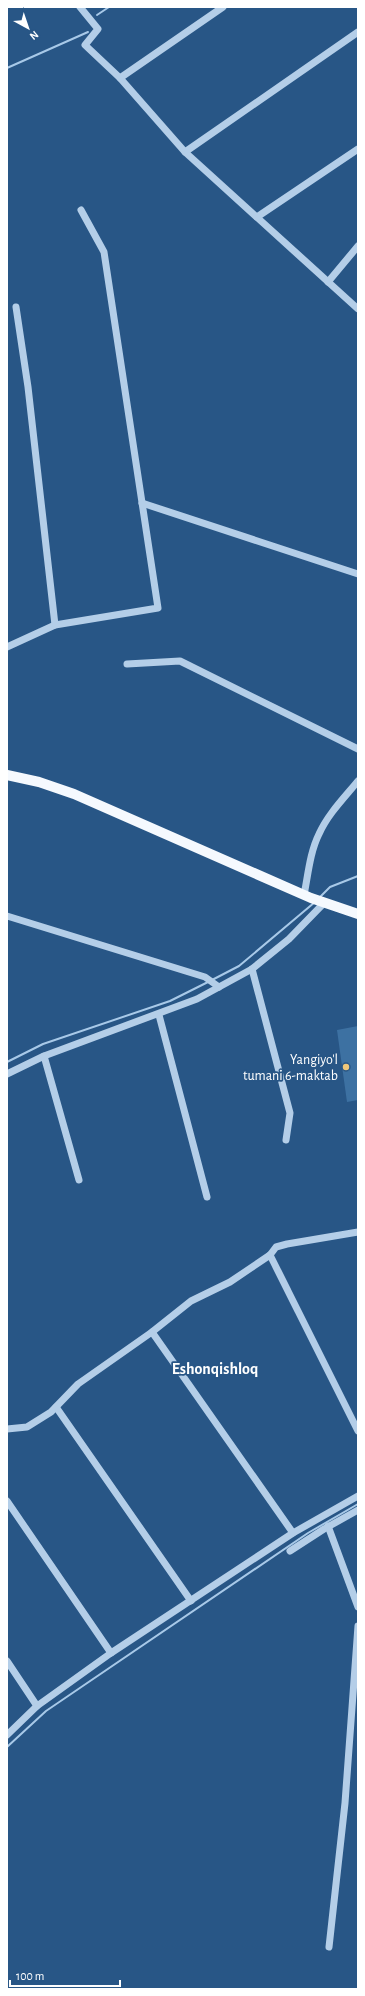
<svg xmlns="http://www.w3.org/2000/svg" width="365" height="1996" viewBox="0 0 365 1996" font-family="'Alegreya Sans',sans-serif">
<style>
.green{fill:#3d71a2}
.lines{fill:none;stroke-linecap:round;stroke-linejoin:round}
.stream{stroke:#a8c9e8;stroke-width:2}
.minor{stroke:#b4cee8;stroke-width:7}
.major{stroke:#f5f9fe;stroke-width:10}
.poi-dot{fill:#efc77a;stroke:#285686;stroke-width:1.5}
.labels{text-anchor:middle;stroke-width:3.5;stroke-linejoin:round;paint-order:stroke}
.poi-label{font-size:14px;fill:#fff;stroke:#285686;text-anchor:end}
.quarter-label{font-size:16px;font-weight:bold;fill:#fff;stroke:#285686}
</style>
<rect width="100%" height="100%" fill="#285686"/>
<!-- green -->
<path class="green" d="M358,1026v74l-11,2 -10,-72z"/>
<g class="lines">
<!-- stream -->
<g class="stream">
<path d="M97,15l12,-8"/>
<path d="M7,68l81,-36"/>
<path d="M319,898l11,-11 28,-11"/>
<path d="M212,980l27,-14 76,-64"/>
<path d="M7,1062l36,-18 127,-43 38,-19"/>
<path d="M7,1747l39,-36 262,-178 50,-29"/>
</g>
<!-- minor -->
<g class="minor">
<path d="M80,7l18,22 -13,16 35,33 65,74 173,157"/>
<path d="M120,78l103,-71"/>
<path d="M185,152l173,-120"/>
<path d="M257,217l101,-68"/>
<path d="M328,282l30,-36"/>
<path d="M16,307l12,80 27,238"/>
<path d="M142,503l216,71"/>
<path d="M7,647l48,-22 103,-17 -54,-356 -23,-42"/>
<path d="M127,664l53,-3 178,88"/>
<path d="M304,895c4,-20 6,-43 15,-61 9,-20 25,-36 39,-53"/>
<path d="M7,916l198,61 14,10"/>
<path d="M252,969l38,144 -4,27"/>
<path d="M159,1015l48,182"/>
<path d="M44,1056l35,124"/>
<path d="M7,1074l37,-18 153,-57 55,-30 37,-30 35,-36"/>
<path d="M270,1255l88,176"/>
<path d="M152,1332l141,201"/>
<path d="M56,1407l135,194"/>
<path d="M7,1429l20,-2 24,-15 27,-28 74,-52 39,-31 39,-19 40,-27 6,-8 11,-3 71,-12"/>
<path d="M7,1501l104,152"/>
<path d="M328,1526l30,81"/>
<path d="M290,1551l34,-22 34,-19"/>
<path d="M7,1661l30,45"/>
<path d="M7,1735l30,-29 74,-53 182,-120 65,-37"/>
<path d="M329,1947l16,-144 13,-177"/>
</g>
<!-- major -->
<path class="major" d="M7,775l32,7 35,12 237,104 47,16"/>
</g>
<!-- markers -->
<circle class="poi-dot" cx="346" cy="1067" r="4"/>
<g class="labels">
<!-- poi labels -->
<g class="poi-label">
<text x="338" y="1064">Yangiyo'l<tspan x="338" dy="16">tumani 6-maktab</tspan></text>
</g>
<!-- quarter labels -->
<g class="quarter-label">
<text x="215" y="1374">Eshonqishloq</text>
</g>
</g>
<!-- border -->
<rect width="365" height="1996" fill="none" stroke="#ffffff" stroke-width="16"/>
<!-- north arrow -->
<g transform="translate(28 28) rotate(140)" stroke="#285686" stroke-width="3" paint-order="stroke">
<path d="M0-3L7 15L0 10L-7 15Z" fill="#ffffff"/>
<text y="-6" font-size="11" font-weight="bold" text-anchor="middle" fill="#ffffff">N</text>
</g>
<!-- scale -->
<path d="M10 1980v6h110v-6" fill="none" stroke="#ffffff" stroke-width="2"/>
<text x="16" y="1980" font-size="12" fill="#ffffff" stroke="#285686" stroke-width="3" paint-order="stroke">100 m</text>
</svg>
